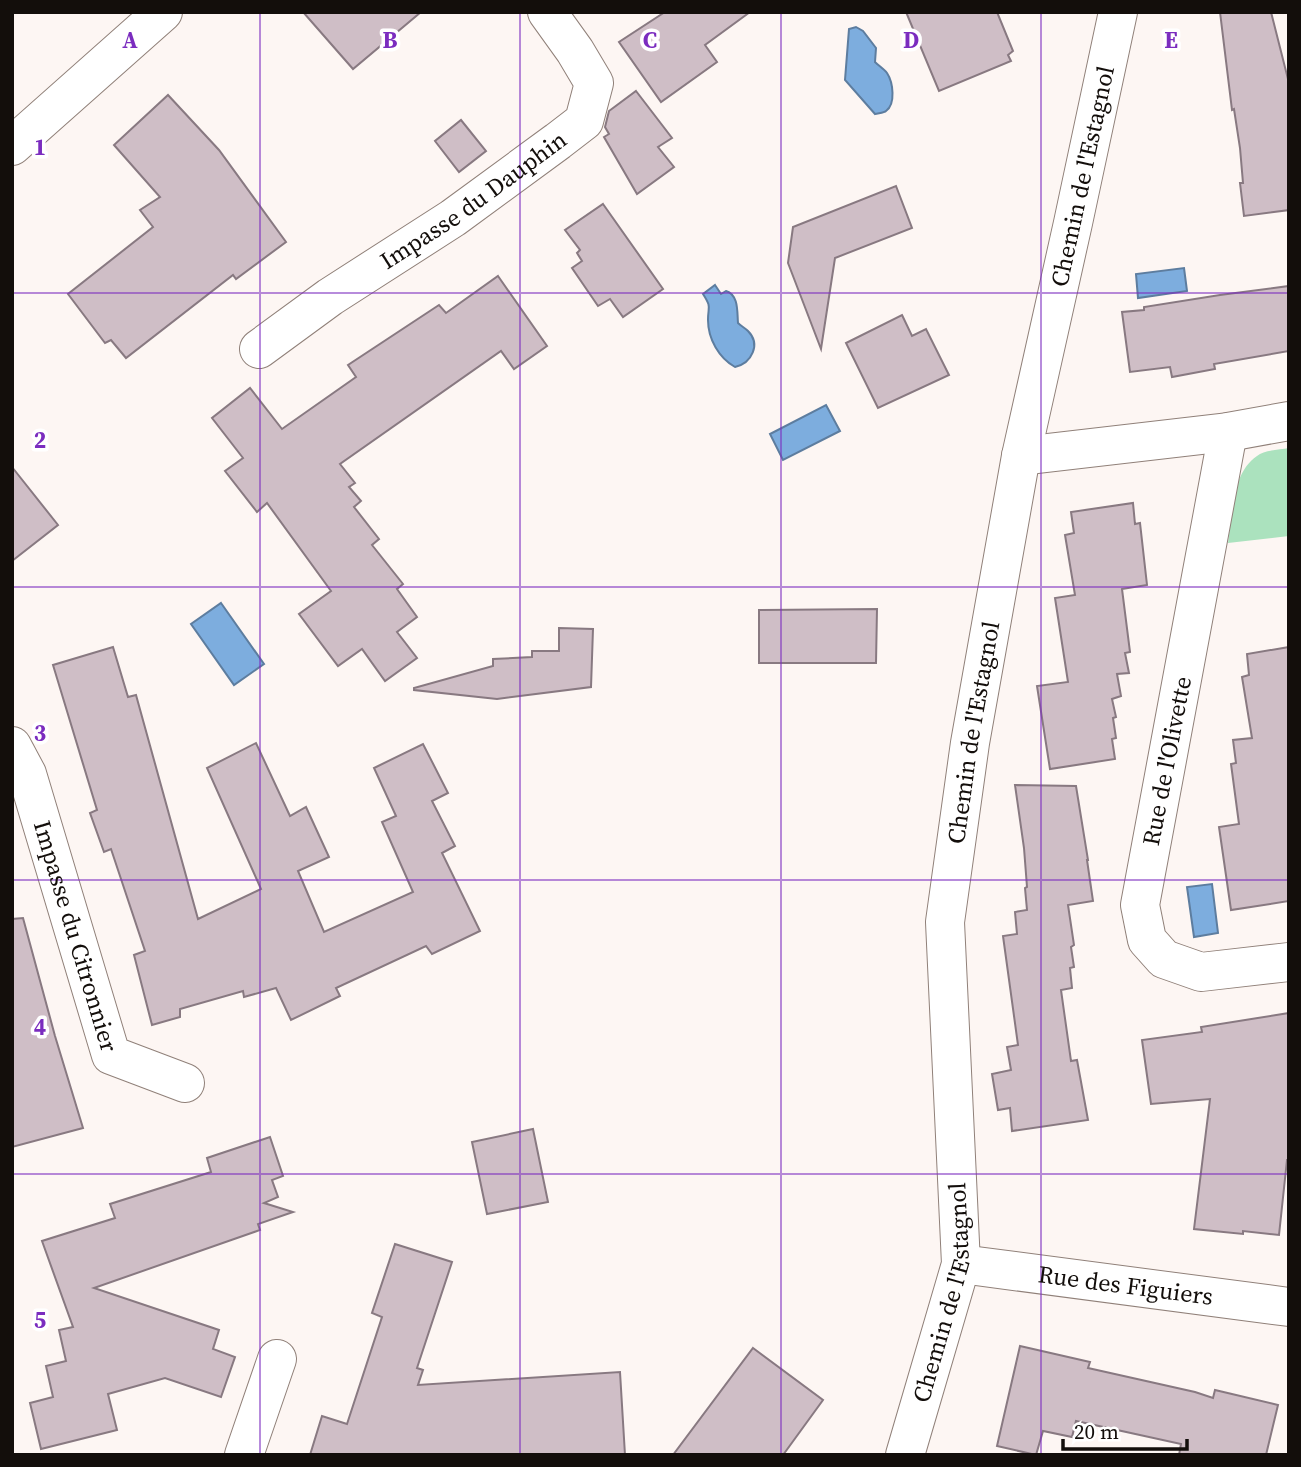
<svg xmlns="http://www.w3.org/2000/svg" width="1301" height="1467" viewBox="0 0 1301 1467" font-family="'Source Serif 4',serif">
<style>
.green{fill:#abe2be}
.water{fill:#7dadde;stroke:#5d7d9f;stroke-width:2}
.building{fill:#cfbec6;stroke:#887981;stroke-width:2}
.lines{fill:none;stroke-linecap:round;stroke-linejoin:round}
.minor-casing{stroke:#908079;stroke-width:40}
.minor{stroke:#fff;stroke-width:38}
.grid{fill:none;stroke:#7b2cbf;stroke-width:2;stroke-opacity:0.55}
.labels{text-anchor:middle;stroke-width:7;stroke-linejoin:round;paint-order:stroke}
.street-label{font-size:24px;fill:#130e0b;stroke:#fff}
.grid-label{font-size:23px;text-anchor:middle;font-weight:bold;fill:#7b2cbf;stroke:#fff;stroke-width:7;stroke-linejoin:round;paint-order:stroke}
</style>
<rect width="100%" height="100%" fill="#fdf6f3"/>
<!-- green -->
<path class="green" d="M1289,448v88l-61,7c4,-28 3,-69 29,-87 7,-6 22,-6 32,-8z"/>
<!-- water -->
<g class="water">
<path d="M856,27l7,4 13,17 -1,14c4,4 9,7 12,11 6,9 9,31 -1,38 -2,2 -8,2 -11,3l-30,-34 4,-51z"/>
<path d="M1184,268l3,23 -49,7 -2,-24z"/>
<path d="M715,285l6,9 5,-3c13,4 11,21 12,32 3,3 7,5 10,8 13,13 4,32 -13,36 -16,-9 -27,-28 -27,-47 0,-14 4,-12 -5,-26z"/>
<path d="M826,405l14,26 -57,29 -13,-26z"/>
<path d="M221,603l43,61 -30,21 -43,-61z"/>
<path d="M1212,884l6,49 -24,4 -7,-50z"/>
</g>
<!-- building -->
<g class="building">
<path d="M303,12h118l-68,57z"/>
<path d="M665,12h85l-45,33 12,17 -56,40 -42,-60z"/>
<path d="M906,12h91l16,39 -5,4 3,6 -72,30z"/>
<path d="M1220,12h51l18,71v127l-45,6 -4,-33h3l-3,-35 -6,-39 -2,1z"/>
<path d="M636,91l36,47 -14,9 16,20 -37,27 -33,-57 5,-3 -4,-7 4,-16z"/>
<path d="M168,95l51,55 67,92 -50,37 -3,-4 -107,83 -15,-18 -6,3 -37,-49 85,-67 -13,-17 20,-13 -46,-52z"/>
<path d="M461,120l25,31 -27,21 -24,-31z"/>
<path d="M896,186l16,42 -77,30 -14,91 -33,-86 5,-36z"/>
<path d="M603,204l60,85 -40,28 -13,-18 -12,7 -26,-38 10,-7 -5,-8 3,-3 -15,-20z"/>
<path d="M498,276l49,70 -33,23 -13,-18 -161,113 15,19 -6,4 12,14 -7,6 25,32 -7,6 31,39 -6,5 20,28 -20,15 20,26 -32,23 -23,-32 -24,17 -39,-52 32,-23 -64,-88 -10,9 -32,-41 18,-13 -31,-40 38,-30 32,41 74,-52 -8,-12 91,-60 7,8z"/>
<path d="M1289,286v65l-75,13 1,5 -43,8 -2,-10 -40,5 -8,-60 22,-2v-3l76,-12z"/>
<path d="M902,315l10,21 14,-7 23,46 -71,33 -32,-65z"/>
<path d="M12,467l46,58 -46,36z"/>
<path d="M1133,503l2,21 5,-1 7,62 -25,4 8,63 -5,1 4,20 -12,1 4,22 -9,3 4,18 -3,1 3,20 -4,1 3,20 -65,10 -13,-83 31,-4 -13,-84 20,-3 -10,-60 9,-2 -3,-21z"/>
<path d="M877,609l-1,54h-117v-53z"/>
<path d="M559,628l34,1 -2,58 -94,12 -83,-9v-2l79,-22v-7l39,-2v-6h27z"/>
<path d="M113,647l15,50 8,-2 62,224 63,-30 -54,-121 49,-25 34,73 16,-9 23,50 -31,14 26,61 89,-40 -31,-70 14,-6 -22,-48 49,-24 25,49 -16,8 23,45 -13,7 38,78 -48,23 -6,-8 -90,42 4,8 -49,24 -15,-32 -32,9 -1,-6 -63,18v8l-28,8 -18,-70 11,-4 -34,-102 -7,3 -14,-39 7,-3 -44,-145z"/>
<path d="M1289,647v254l-58,9 -12,-83 20,-3 -8,-60 5,-1 -3,-23 19,-2 -10,-61 7,-2 -2,-21z"/>
<path d="M1015,785l61,1 12,74h-1l6,41 -25,4 6,40 -3,2 3,20 -4,1 2,20 -11,2 10,71 6,-1 11,60 -76,11 -2,-23 -12,2 -6,-36 19,-4 -4,-23 11,-2 -15,-109 14,-2 -2,-22 12,-2 -2,-22 2,-1 -3,-39z"/>
<path d="M23,918l32,118 28,92 -71,19v-228z"/>
<path d="M1289,1013v147h-2l-8,75 -36,-4v3l-49,-5 16,-130 -59,5 -9,-64 60,-8 -1,-5z"/>
<path d="M533,1129l15,73 -61,12 -15,-72z"/>
<path d="M270,1137l13,39 -11,4 6,17 -14,6 29,9 -35,12 2,6 -166,58 125,42 -6,19 22,8 -14,40 -56,-19 -57,16 9,36 -76,19 -11,-46 23,-6 -7,-31 20,-5 -7,-31 14,-3 -31,-86 73,-23 -5,-14 101,-32 -4,-14z"/>
<path d="M395,1244l57,18 -35,106 6,2 -5,15 202,-13 5,83h-315l12,-39 25,8 35,-107 -10,-4z"/>
<path d="M1020,1346l70,16 -2,6 107,24 18,6 2,-8 63,15 -12,50h-87l2,-11 -105,-23 -4,16 -29,-6 -7,24 -39,-9z"/>
<path d="M753,1348l70,52 -40,55h-110z"/>
</g>
<g class="lines">
<!-- minor casing -->
<g class="minor-casing">
<g id="minor">
<path d="M12,146l151,-134"/>
<path id="s1" d="M259,349l71,-52 123,-79 105,-77 26,-20 10,-38 -19,-32 -28,-39"/>
<path d="M1228,432l-88,473 7,35 17,19 37,13 88,-10"/>
<path d="M1021,456l207,-24 61,-11"/>
<path id="s2" d="M12,746l15,28 84,281 74,28"/>
<path id="s3" d="M961,1264l328,43"/>
<path d="M244,1455l33,-96"/>
<path id="s4" d="M905,1455l56,-191 -16,-342 25,-179 51,-287 52,-233 45,-211"/>
</g>
</g>
<!-- minor -->
<use href="#minor" class="minor"/>
</g>
<!-- grid -->
<path class="grid" d="M260,12v1443M520,12v1443M781,12v1443M1041,12v1443M12,293h1277M12,587h1277M12,880h1277M12,1174h1277"/>
<g class="labels">
<!-- street labels -->
<g class="street-label">
<text dy="8" stroke="none"><textPath href="#s4" startOffset="1300">Chemin de l'Estagnol</textPath></text>
<text dy="8" stroke="none"><textPath href="#s1" startOffset="261">Impasse du Dauphin</textPath></text>
<text dy="8" stroke="none"><textPath href="#s4" startOffset="733">Chemin de l'Estagnol</textPath></text>
<text transform="translate(1167 761) rotate(-79)" y="8">Rue de l'Olivette</text>
<text dy="8" stroke="none"><textPath href="#s2" startOffset="201">Impasse du Citronnier</textPath></text>
<text dy="8" stroke="none"><textPath href="#s3" startOffset="166">Rue des Figuiers</textPath></text>
<text dy="8" stroke="none"><textPath href="#s4" startOffset="168">Chemin de l'Estagnol</textPath></text>
</g>
</g>
<g class="grid-label">
<text x="130" y="48">A</text>
<text x="390" y="48">B</text>
<text x="650" y="48">C</text>
<text x="911" y="48">D</text>
<text x="1171" y="48">E</text>
<text x="40" y="155">1</text>
<text x="40" y="448">2</text>
<text x="40" y="741">3</text>
<text x="40" y="1035">4</text>
<text x="40" y="1328">5</text>
</g>
<!-- border -->
<rect width="1301" height="1467" fill="none" stroke="#130e0b" stroke-width="28"/>
<!-- scale -->
<path d="M1063 1439v10h124v-10" fill="none" stroke="#130e0b" stroke-width="3.5"/>
<text x="1074" y="1439" font-size="21" fill="#130e0b" stroke="#ffffff" stroke-width="5" paint-order="stroke">20 m</text>
</svg>
